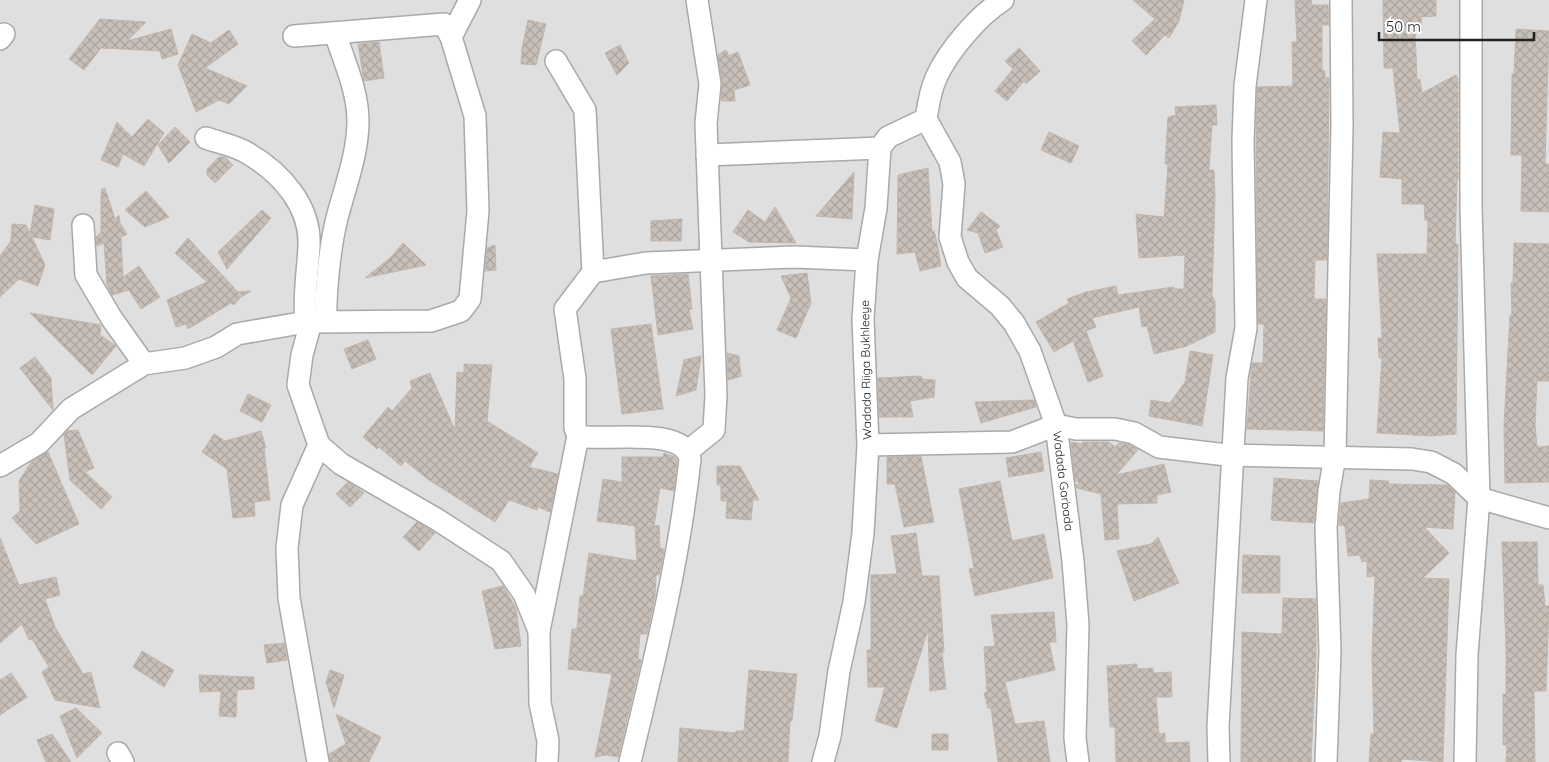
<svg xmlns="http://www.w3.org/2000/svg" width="1549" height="762" viewBox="0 0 1549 762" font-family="Quicksand,sans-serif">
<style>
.residential{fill:#e0dfdf}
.building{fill:url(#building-cross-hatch);stroke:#c4b6ab}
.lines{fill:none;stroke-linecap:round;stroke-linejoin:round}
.minor-casing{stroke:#a9a9a9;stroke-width:24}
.minor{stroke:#fff;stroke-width:21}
.labels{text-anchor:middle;stroke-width:5;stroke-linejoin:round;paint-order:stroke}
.street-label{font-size:12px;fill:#222;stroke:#fff}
</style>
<defs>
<pattern id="building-cross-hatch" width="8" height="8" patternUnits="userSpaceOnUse" patternTransform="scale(1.25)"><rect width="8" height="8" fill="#c7bfb8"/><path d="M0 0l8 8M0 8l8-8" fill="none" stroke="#aba49e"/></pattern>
</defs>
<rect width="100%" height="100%" fill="#f2efe9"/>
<!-- residential -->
<rect class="residential" x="0" y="0" width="1549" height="762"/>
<!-- building -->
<g class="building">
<path d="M1133,0h51l-5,21 -10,17 -4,-3 -19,20 -14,-14 23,-22z"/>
<path d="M1295,0h16l1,5h16l1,20h-7v45l3,1v7h4l-2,182h-12l-1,39h12l-3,132 -76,-2 5,-66h11l1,-39h-6l-2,-183 1,-54 36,-1 -1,-44h5z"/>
<path d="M1383,0h53v16l-15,1 1,14h-7l2,49 3,-1 2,14 34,-18 2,4v101h-1l-2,64h3l-2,190 -25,2 -54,-3 5,-75h-3l-1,-20h4l-5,-84h50l1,-34h-3l-1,-16h-22v-25l-22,-2 3,-45 17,1 -7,-65h-9z"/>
<path d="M100,19l46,3 -19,19 44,-12 7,25 -16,5 -2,-8 -59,-3 -17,22 -15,-11z"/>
<path d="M528,20l18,4 -10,41 -15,-1 1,-16z"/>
<path d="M1516,29l33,2 -4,133h4v48l-28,-1 1,-56h-11l1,-81h2z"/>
<path d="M229,30l9,14 -33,24 42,18 -18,18 -10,-4 -23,12 -18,-47 14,-31 19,9z"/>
<path d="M379,42l5,36 -20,3 -6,-37z"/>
<path d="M620,45l9,18 -12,12 -12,-22z"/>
<path d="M1019,48l21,23 -14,13 -2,-3 -17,20 -12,-10 18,-22 -8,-8z"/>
<path d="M726,50l3,6 9,-4 12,33 -16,5 1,11h-13l-1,-1 1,-18 -4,-27z"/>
<path d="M1216,105l1,20h-5l-3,45h5l1,26 -3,100 3,5v31l-28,14 -33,8 -7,-28 -5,1 -3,-20 -47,11 4,9 -10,4 17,45 -15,6 -15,-41 -19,11 -18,-30 33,-19 -2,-4 19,-7 30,-6 2,9 56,-8v2h10l1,-34 -46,3 -3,-44 28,3 4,-53h-3l3,-47 8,-2 -1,-8z"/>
<path d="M148,119l16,14 -20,33 -21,-12 -5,13 -17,-7 16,-38 15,15z"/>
<path d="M175,127l15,15 -21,21 -11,-18z"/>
<path d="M1049,132l30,14 -8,17 -30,-13z"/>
<path d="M219,157h6l8,8 -18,18 -8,-8v-6z"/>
<path d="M928,168l4,64 2,-1 3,11 4,24 -21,5 -5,-19 -18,2 1,-79z"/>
<path d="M854,172l-2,47 -36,-3z"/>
<path d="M105,188l10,31 4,-4 1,8 7,11 -6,3 2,40 16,-11 21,31 -19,12 -12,-19 -17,5 -5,-10 -3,-42 -7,3 -1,-9 5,-5v-38l1,-5z"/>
<path d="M146,191l23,26 -24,10 -20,-17z"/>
<path d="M35,205l19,4 -4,31 -18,-3 13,28 -7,21 -19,-7 -19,18v-41l11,-15 1,-17 14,1 4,8z"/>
<path d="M775,207l21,36 -47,-1 -16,-10 15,-22 17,12z"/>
<path d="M262,210l9,8 -44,51 -9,-17z"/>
<path d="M981,212l19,14 -4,4 7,17 -18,6 -7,-20 -11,-3z"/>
<path d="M682,219l-1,22h-30v-20z"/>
<path d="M188,238l50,54 13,-1 -10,6 -7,8 -3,-2 -43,26 -2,-5 -10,3 -9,-27 40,-18 -32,-29z"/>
<path d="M403,243l23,22 -61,13 26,-21z"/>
<path d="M1514,243l35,1v137h-12l-2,44 2,22 12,-1v36l-44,1 -1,-58 6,-110h2l-1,-32h2z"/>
<path d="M495,245l1,25 -11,1 2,-23z"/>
<path d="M807,273l4,30 -15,35 -19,-8 14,-32 -10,-22z"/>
<path d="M688,274l4,35 -3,1 4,19 -35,6 -7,-59z"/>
<path d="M30,313l71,12 -1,10 16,11 -24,29z"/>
<path d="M651,324l12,85 -41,5 -11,-85z"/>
<path d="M368,340l8,19 -24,10 -8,-20z"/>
<path d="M1190,351l23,4 -11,71 -53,-10 2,-16 19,3 15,-21z"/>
<path d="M727,353l12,3 2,20 -13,4z"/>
<path d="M701,356l-5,34 -20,6 8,-36z"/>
<path d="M35,357l16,21 2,32 -33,-42z"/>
<path d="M464,364l28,1 -5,56 51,32 -9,14 29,7 -8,38 -12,-5 -1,3 -28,-10 -14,22 -66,-42 -24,-19 -4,5 -22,-19 -2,2 -14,-12 25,-30 4,4 20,-23 -2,-7 20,-8 25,57 2,-58 7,1z"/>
<path d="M921,376l1,3 13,1 -1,17 -24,4 3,16h-34l-1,-39z"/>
<path d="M248,394l23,11 -9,17 -22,-11z"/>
<path d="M1034,400l2,7 -55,16 -6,-21z"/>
<path d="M78,430l16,38 -9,4 27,25 -11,12 -31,-29 -6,-45 3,-4z"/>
<path d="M261,431l5,17h-2l6,52 -16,2 1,14 -22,2 -6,-49 -25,-17 12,-18 11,7z"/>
<path d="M1071,442l10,2 2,-2h26l6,5 4,-4 11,2 8,5 -22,25 48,-11 7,28 -14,3v8l-40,1 2,35 -14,1 -4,-46 -24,-6 -1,-3 4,-1 -5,-4z"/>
<path d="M48,452l31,72 -43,20 -24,-26 8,-7 -1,-30 12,-19z"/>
<path d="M1041,452l3,19 -35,6 -3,-19z"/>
<path d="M664,453l11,4 2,4 -3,30 -14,-3 -6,38 5,-1 1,23 4,1v2l-5,24h-3l-1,21 -8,38h-7l-2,25 3,1 -23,97 -12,-2 -11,2 17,-83 -44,-5 4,-40h5l3,-33h3l6,-43 48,8 -2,-35 -38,-5 6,-42 19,3v-25h41z"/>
<path d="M921,456l13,66 -30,5 -9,-43h-8v-27z"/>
<path d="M717,466h23l19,34h-6l-2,20 -25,-2 1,-17h-6v-16h-4z"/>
<path d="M1274,478l44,3 -4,42 -43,-3z"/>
<path d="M1370,480l19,1 -1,3 60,1 7,7 -2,37 -29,-2 25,26 -26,25 26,1 -6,183 -41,-3 -1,3h-32l2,-28h3l-2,-77 3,-81 -8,1v-16l-5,1 -2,-7 -12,1 -3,-30 -6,-1 2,-22 28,-4z"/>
<path d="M1000,481l12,60 32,-7 9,44 -78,18 -6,-27 5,-1 -15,-79z"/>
<path d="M348,482l16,11 -14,14 -14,-13z"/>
<path d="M417,522l18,11 -16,18 -16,-14z"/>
<path d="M916,533l6,43h17l5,76h-2l4,37 -16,2 -2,-61 -31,98 -22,-7 10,-34h-17l-1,-37h4v-75l26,-1 -6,-38z"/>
<path d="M1158,537l21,46 -45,18 -17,-50 34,-7z"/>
<path d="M0,538l19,47 37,-8 4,18 -15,4 10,28 28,47 8,-2 9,36 -45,-8 -13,-28 7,-5 -17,-28 -3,1 -7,-16 -22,19z"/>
<path d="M1502,542h35l1,43h5l2,21h4l-3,85h-12l1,71h-29l1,-17h-4v-51h3v-46z"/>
<path d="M1243,555l37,1v37h-38z"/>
<path d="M503,586l13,22 5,38 -26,3 -13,-58z"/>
<path d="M1283,598l33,1v58l-5,105h-70l1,-130 40,2z"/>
<path d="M1054,612l2,30h-7l6,28 -50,12 10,42 29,-3 6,41h-52l-7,-54h-3l-4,-15 3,-1 -3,-45 11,-1 -4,-31z"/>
<path d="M284,643l3,17 -20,3 -3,-18z"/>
<path d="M142,651l32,19 -10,17 -31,-20z"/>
<path d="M1137,664v5l16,-1v5l18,-1 1,25h-16l3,37 6,-1v10l24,-1 1,20h-74l-1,-35h-5l-3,-61z"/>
<path d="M330,670l14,5 -10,33 -8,-26z"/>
<path d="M749,670l48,4 -5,47h-2l-2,41h-110l2,-34 56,5v-2h8z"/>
<path d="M11,673l16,24 -27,18v-35z"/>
<path d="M199,675l55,2v12l-17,1 -1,27 -17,-1 2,-25 -21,1z"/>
<path d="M76,708l26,25 -25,25 -17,-42z"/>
<path d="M336,714l45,23 -12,25h-39l-1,-8 17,-10z"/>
<path d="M52,734l19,28h-25l-9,-22z"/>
<rect x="932" y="734" width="16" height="16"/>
</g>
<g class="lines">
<!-- minor casing -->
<g class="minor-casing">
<g id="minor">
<path d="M294,36l150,-12 7,13 24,79 3,95 -8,88 -9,12 -30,10 -120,1"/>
<path d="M451,37l19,-37"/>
<path d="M0,39l4,-5"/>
<path d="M556,61l29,49 8,162 -28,37 10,70v49l3,8c24,6 106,-11 112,23 -11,103 -36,203 -60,303"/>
<path d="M926,119l24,43 4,22 -4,53 8,25 9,16 33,28 14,17 16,28 26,74 17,136 5,64 -3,113 3,24"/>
<path d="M206,138c14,5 31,8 43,16 32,19 62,52 60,92 -1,26 -6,50 -3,76h5l-9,33 -4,30 21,60 -27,60 -5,43 2,50 29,164"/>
<path d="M707,155l173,-7"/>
<path d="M83,225l3,50 26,44 32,45"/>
<path d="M593,272l53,-9 149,-6 72,3"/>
<path d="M326,321c-1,-27 4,-76 11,-103 8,-31 21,-64 21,-97 0,-30 -14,-60 -23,-88"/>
<path d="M319,445l22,19 97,56 63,41 23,33 15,37 1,72 8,38 -1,21"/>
<path d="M868,445l144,-3 44,-17 20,4h39l19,4 25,14 68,8 185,4 19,3 23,12 25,24 70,20"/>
<path d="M688,451l26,-21 2,-35 -10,-272 4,-39 -13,-84"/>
<path d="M0,466l39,-23 32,-34 73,-45 41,-6 31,-11 21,-13 69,-12"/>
<path d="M539,631l39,-195"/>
<path d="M118,753l5,9"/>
<path d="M823,762l7,-26 9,-65 15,-69 9,-69 5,-88 -5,-126 4,-59 9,-52 4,-60 8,-11 38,-18c2,-13 4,-28 10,-41 12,-27 42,-62 67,-78"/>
<path d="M1219,762l-1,-35 19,-349 9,-50 -3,-187 2,-55 11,-86"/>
<path d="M1326,762l4,-111 -4,-123 3,-37 6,-35 7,-330 -1,-126"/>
<path d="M1465,762l2,-107 12,-157 -8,-291v-207"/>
</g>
</g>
<!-- minor -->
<use href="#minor" class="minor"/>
</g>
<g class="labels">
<!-- street labels -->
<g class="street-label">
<text transform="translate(866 370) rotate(-91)" y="4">Wadada Riiga Bukhleeye</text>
<text transform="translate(1063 481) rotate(83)" y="4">Wadada Garbada</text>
</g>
</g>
<!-- scale -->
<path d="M1379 32v8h155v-8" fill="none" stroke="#222222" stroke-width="2.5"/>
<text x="1386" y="32" font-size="15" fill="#222222" stroke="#ffffff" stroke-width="4" paint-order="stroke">50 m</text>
</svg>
